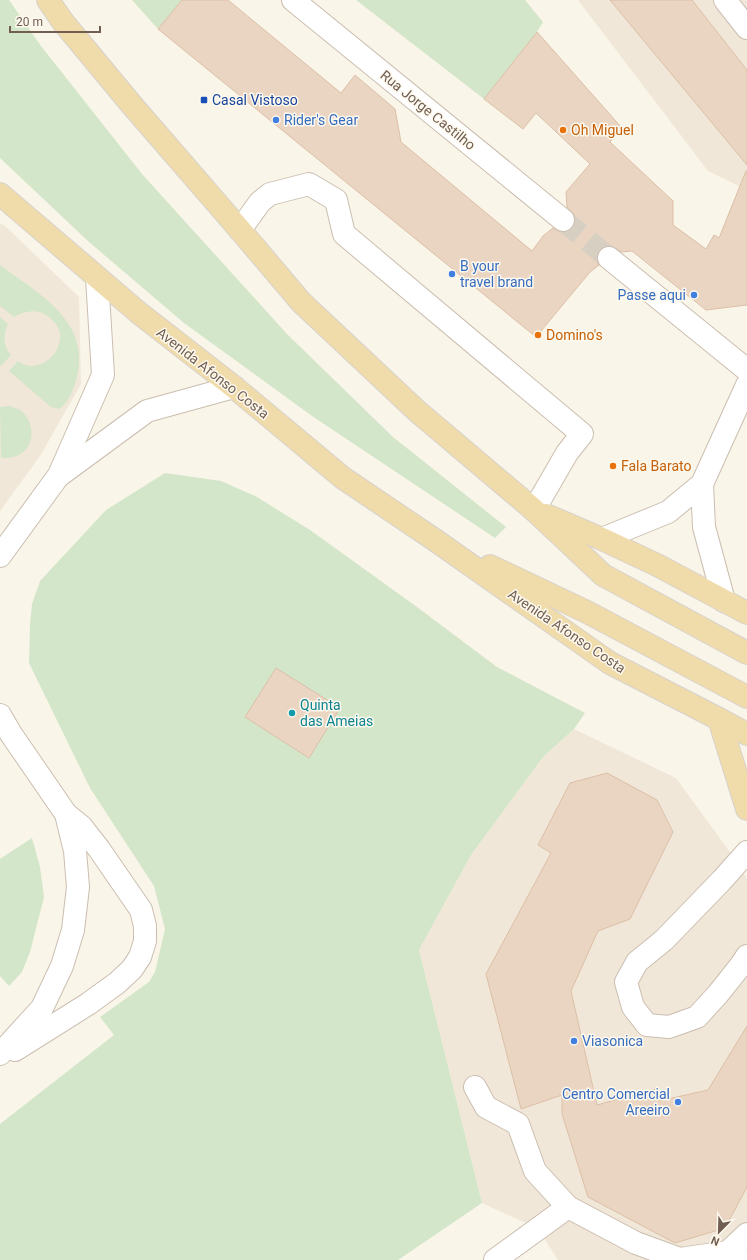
<svg xmlns="http://www.w3.org/2000/svg" width="747" height="1260" viewBox="0 0 747 1260" font-family="Roboto,sans-serif">
<style>
.residential{fill:#f1e7d8}
.green{fill:#d3e6c9}
.building{fill:#ead5c2;stroke:#dcbfa7}
.lines{fill:none;stroke-linecap:round;stroke-linejoin:round}
.minor-tunnel{stroke:#d8cfc3;stroke-width:22;stroke-dasharray:22 11;stroke-linecap:butt}
.minor-casing{stroke:#cbbeb0;stroke-width:24}
.major-casing{stroke:#d7d2ce;stroke-width:24}
.minor{stroke:#fff;stroke-width:22}
.major{stroke:#f0dbaa;stroke-width:22}
.transit-dot{fill:#1a4fb4;stroke:#fdf9ef;stroke-width:1.5}
.shop-dot{fill:#3f7fe0;stroke:#fdf9ef;stroke-width:1.5}
.food-dot{fill:#e8710a;stroke:#fdf9ef;stroke-width:1.5}
.culture-dot{fill:#0f9aa8;stroke:#fdf9ef;stroke-width:1.5}
.labels{text-anchor:middle;stroke-width:3;stroke-linejoin:round;paint-order:stroke}
.transit-label{font-size:14px;fill:#164399;stroke:#fdf9ef;text-anchor:start}
.street-label{font-size:14px;fill:#715e50;stroke:#fdf9ef}
.shop-label{font-size:14px;fill:#366cbe;stroke:#fdf9ef;text-anchor:start}
.food-label{font-size:14px;fill:#c56008;stroke:#fdf9ef;text-anchor:start}
.culture-label{font-size:14px;fill:#0d838f;stroke:#fdf9ef;text-anchor:start}
</style>
<rect width="100%" height="100%" fill="#faf5e9"/>
<!-- residential -->
<g class="residential">
<path d="M578,0h169v190l-39,-19z"/>
<path d="M0,224l4,1 75,72 2,87 -41,72 -40,55z"/>
<path d="M574,729l102,49 62,85 9,16v381h-189l-20,-31 -56,-26 -63,-253 52,-95 72,-98z"/>
</g>
<!-- green -->
<g class="green">
<path d="M0,0h9l32,46 101,128 145,160 106,103 113,90 -11,11 -183,-122 -128,-93 -95,-81 -89,-84z"/>
<path d="M132,0h50l-24,29z"/>
<path d="M356,0h169l18,22 -6,10 -53,67z"/>
<path d="M0,265c40,30 93,57 76,116 -3,9 -8,23 -17,28l-8,-2 -42,-36 9,-10c4,3 9,5 14,5 15,-1 28,-14 28,-29 1,-4 -2,-10 -5,-14 -11,-14 -26,-15 -41,-6l-14,-11z"/>
<path d="M0,317l8,7c-5,11 -5,22 3,31l-10,11 -1,-1z"/>
<path d="M9,406c3,1 8,2 11,4 14,10 16,33 2,43 -7,5 -14,5 -21,5l-1,-51z"/>
<path d="M165,473l56,8 36,16 53,33 107,77 80,60 88,46 -11,16 -31,28 -72,98 -52,95 63,253 -84,57h-398v-136l114,-89 -14,-18 49,-35 6,-10 10,-43 -11,-43 -64,-98 -61,-125 1,-38 2,-21 8,-23 66,-71z"/>
<path d="M32,838l8,29 4,30 -14,55 -8,20 -13,14 -9,-10v-117z"/>
</g>
<!-- building -->
<g class="building">
<path d="M182,0h46l113,93 14,-18 40,34 6,33 131,109 11,-15 10,-8 8,4h7l5,-4 2,-6v-6l-8,-9 -1,-15 24,-28 -54,-51 -13,16 -39,-30 53,-67 85,96 -12,14 63,59v24l33,24 8,-14 5,3 27,-67h1v134l-41,5 -74,-59 -10,1 -11,-6h-6l-5,4 -3,6v6l2,3 -9,7 -54,65 -378,-308z"/>
<path d="M610,0h82l55,70v95z"/>
<path d="M276,668l64,40 -31,50 -64,-41z"/>
<path d="M607,773l50,27 16,32 -43,87 -32,12 -27,60 26,114 59,-16 3,12 49,-11 39,-64v161l-22,41 -50,15 -87,-46 -26,-83v-19l-41,14 -35,-135 65,-121 -13,-8 32,-62z"/>
</g>
<g class="lines">
<!-- minor-tunnel -->
<path class="minor-tunnel" d="M563,220l46,38"/>
<!-- minor casing -->
<g class="minor-casing">
<g id="minor">
<path d="M293,0l270,220"/>
<path d="M725,0l22,28"/>
<path d="M240,230l20,-28 10,-8 39,-10 27,16 8,34 238,200 -15,19 -33,57"/>
<path d="M609,258l138,112"/>
<path d="M60,475l87,-64 87,-24"/>
<path d="M602,539l66,-27 34,-28"/>
<path d="M0,556l59,-81 44,-100 -6,-97"/>
<path d="M724,601l-20,-74 -2,-43 45,-99"/>
<path d="M0,715l11,19 55,80 9,37 3,36 -5,43 -11,36 -20,42 -42,46"/>
<path d="M747,852l-25,28 -58,60 -27,22 -11,20 7,25 14,18 22,2 28,-10 21,-23 23,-29 6,-9"/>
<path d="M15,1050l73,-46 29,-21 15,-14 8,-12 5,-16v-15l-4,-16 -42,-61 -18,-23 -15,-12"/>
<path d="M475,1087l11,20 32,17 17,47 33,36 68,36 44,16 48,-7 14,8"/>
<path d="M728,1252l19,-18"/>
<path d="M495,1260l73,-53"/>
</g>
</g>
<!-- major casing -->
<g class="major-casing">
<g id="major">
<path d="M48,0l15,22 68,82 109,126 61,72 116,109 117,99 69,65 144,78"/>
<path d="M0,194l139,119 95,74 109,91 92,62 175,123 109,56 28,15"/>
<path d="M546,515l56,24 57,27 88,47"/>
<path d="M490,566l97,46 160,85"/>
<path d="M719,719l28,90"/>
</g>
</g>
<!-- minor -->
<use href="#minor" class="minor"/>
<!-- major -->
<use href="#major" class="major"/>
</g>
<!-- markers -->
<rect class="transit-dot" x="200" y="96" width="8" height="8" rx="2"/>
<g class="shop-dot">
<circle cx="276" cy="120" r="4"/>
<circle cx="452" cy="274" r="4"/>
<circle cx="694" cy="295" r="4"/>
<circle cx="574" cy="1041" r="4"/>
<circle cx="678" cy="1102" r="4"/>
</g>
<g class="food-dot">
<circle cx="563" cy="130" r="4"/>
<circle cx="538" cy="335" r="4"/>
<circle cx="613" cy="466" r="4"/>
</g>
<circle class="culture-dot" cx="292" cy="713" r="4"/>
<g class="labels">
<!-- transit labels -->
<g class="transit-label">
<text x="212" y="105">Casal Vistoso</text>
</g>
<!-- street labels -->
<g class="street-label">
<text transform="translate(428 110) rotate(39)" y="5">Rua Jorge Castilho</text>
<text transform="translate(213 373) rotate(38)" y="5">Avenida Afonso Costa</text>
<text transform="translate(567 631) rotate(34)" y="5">Avenida Afonso Costa</text>
</g>
<!-- shop labels -->
<g class="shop-label">
<text x="284" y="125">Rider's Gear</text>
<text x="460" y="271">B your<tspan x="460" dy="16">travel brand</tspan></text>
<text x="686" y="300" text-anchor="end">Passe aqui</text>
<text x="582" y="1046">Viasonica</text>
<text x="670" y="1099" text-anchor="end">Centro Comercial<tspan x="670" dy="16">Areeiro</tspan></text>
</g>
<!-- food labels -->
<g class="food-label">
<text x="571" y="135">Oh Miguel</text>
<text x="546" y="340">Domino's</text>
<text x="621" y="471">Fala Barato</text>
</g>
<!-- culture labels -->
<g class="culture-label">
<text x="300" y="710">Quinta<tspan x="300" dy="16">das Ameias</tspan></text>
</g>
</g>
<!-- north arrow -->
<g transform="translate(719 1232) rotate(203)" stroke="#fdf9ef" stroke-width="3" paint-order="stroke">
<path d="M0-3L7 15L0 10L-7 15Z" fill="#715e50"/>
<text y="-6" font-size="11" font-weight="bold" text-anchor="middle" fill="#715e50">N</text>
</g>
<!-- scale -->
<path d="M10 26v6h90v-6" fill="none" stroke="#715e50" stroke-width="2"/>
<text x="16" y="26" font-size="12" fill="#715e50" stroke="#fdf9ef" stroke-width="3" paint-order="stroke">20 m</text>
</svg>
